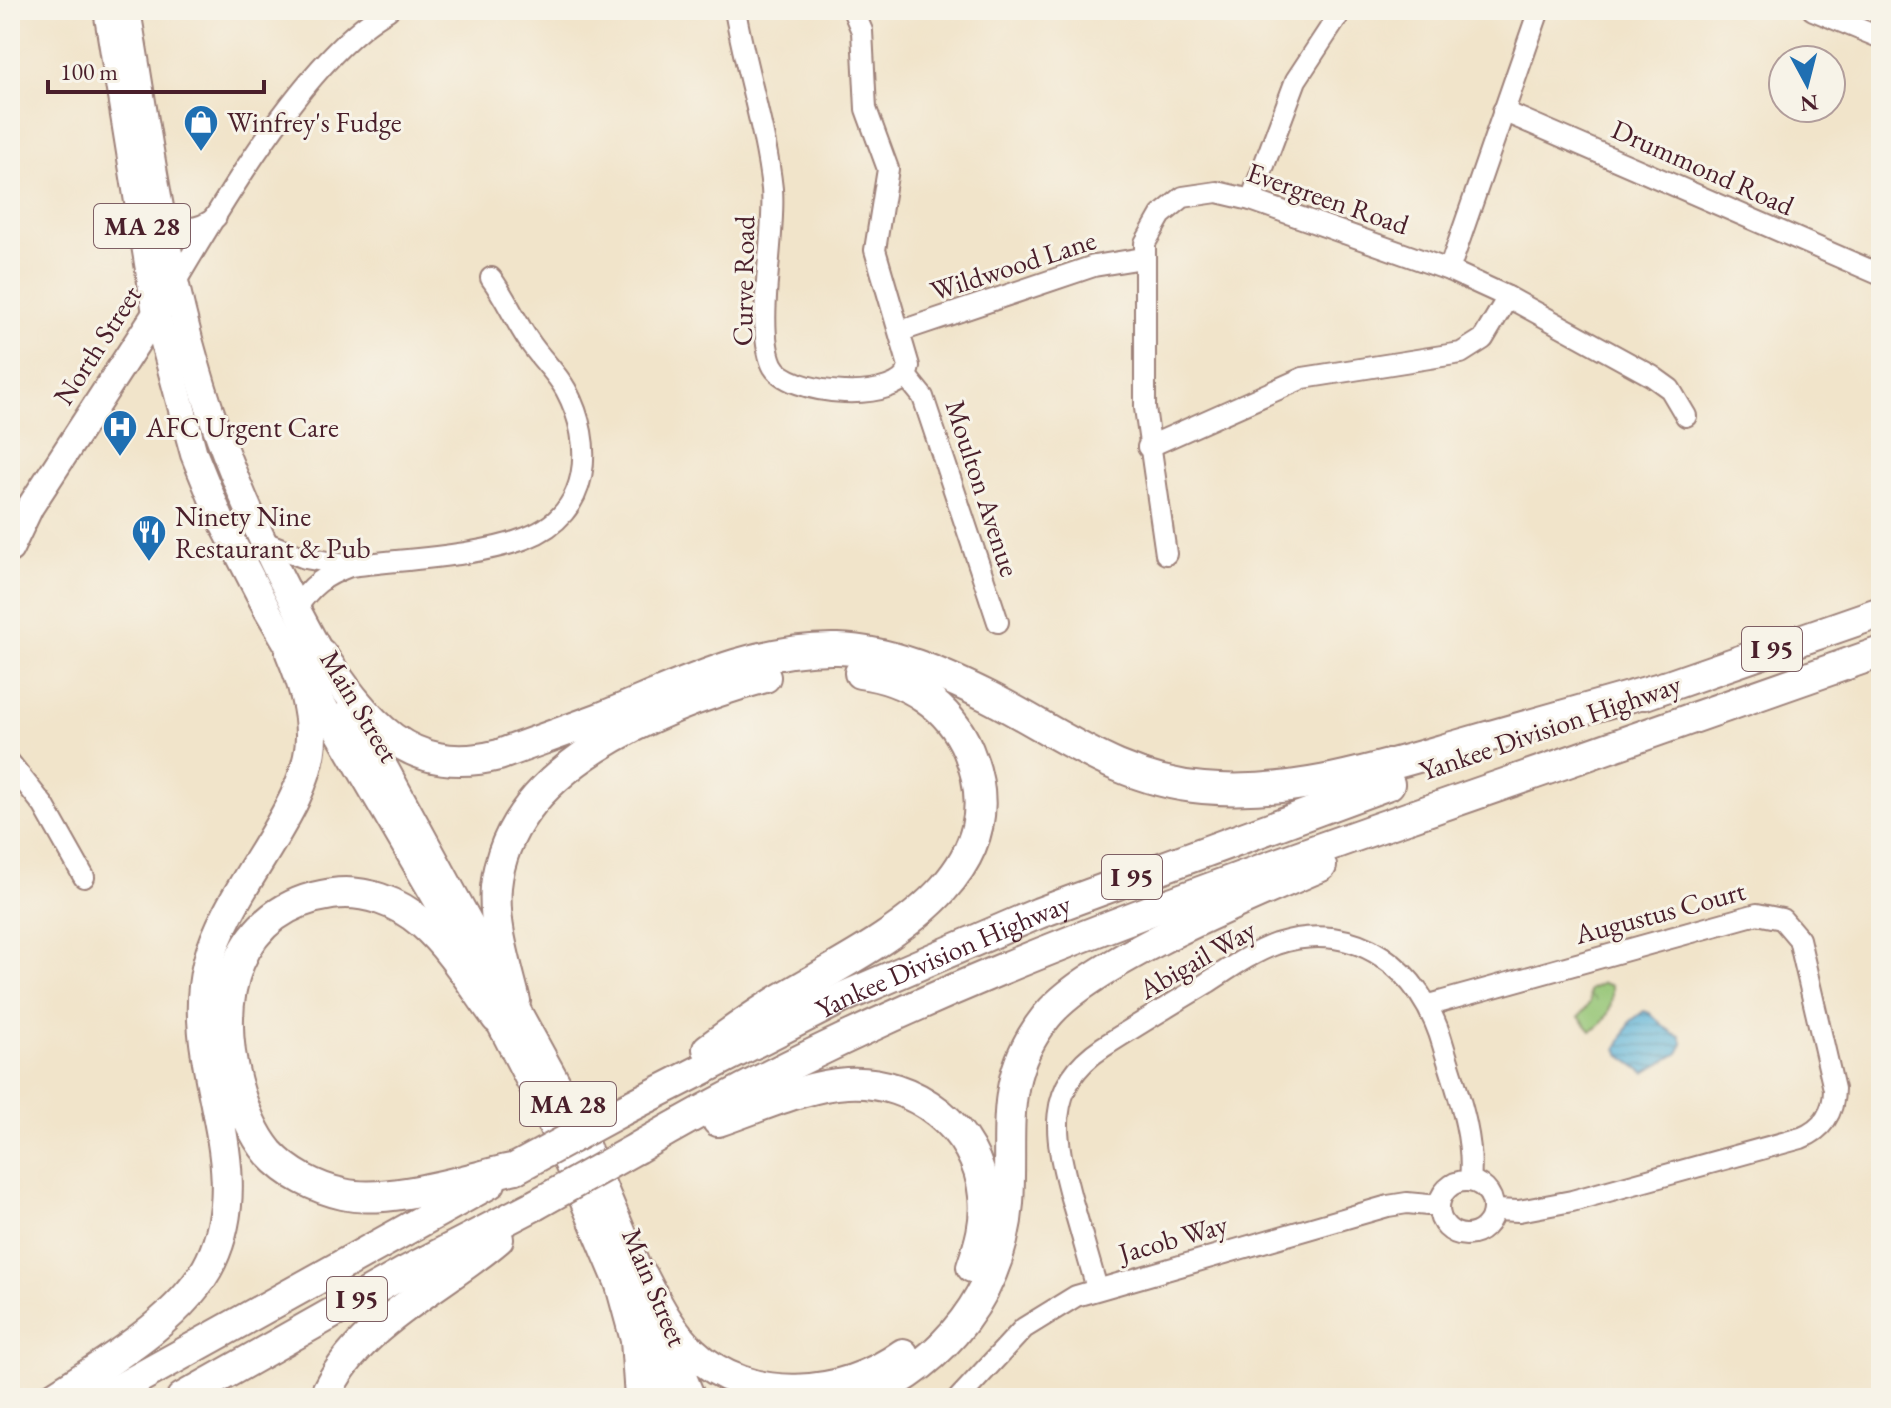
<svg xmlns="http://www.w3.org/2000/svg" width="1891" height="1408" viewBox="0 0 1891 1408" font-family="'EB Garamond',serif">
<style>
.park{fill:url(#park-crowns);stroke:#6f7250;stroke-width:2}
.water{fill:url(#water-rules);stroke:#526982;stroke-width:2}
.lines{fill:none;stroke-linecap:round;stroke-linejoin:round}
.minor-casing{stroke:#9e827a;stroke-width:24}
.major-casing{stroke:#9e827a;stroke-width:30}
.highway-casing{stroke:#9e827a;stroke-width:34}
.minor{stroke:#fff;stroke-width:20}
.major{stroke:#fff;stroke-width:26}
.highway{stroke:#fff;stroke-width:30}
.highway-bridge-casing{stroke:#9e827a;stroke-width:34;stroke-linecap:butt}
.highway-bridge{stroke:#fff;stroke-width:30}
.labels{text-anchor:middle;stroke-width:6;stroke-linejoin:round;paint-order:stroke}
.shield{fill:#f7f3e8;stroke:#7e5f64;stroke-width:2}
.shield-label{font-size:26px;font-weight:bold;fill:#4a1f2b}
.poi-label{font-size:28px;fill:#4a1f2b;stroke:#f7f3e8;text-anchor:start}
.street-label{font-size:28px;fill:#4a1f2b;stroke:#f7f3e8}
</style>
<defs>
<pattern id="park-crowns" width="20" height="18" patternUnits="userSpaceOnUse" patternTransform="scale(2)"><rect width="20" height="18" fill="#94c575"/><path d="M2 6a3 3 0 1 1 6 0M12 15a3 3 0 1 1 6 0" fill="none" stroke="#7b9f60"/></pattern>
<pattern id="water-rules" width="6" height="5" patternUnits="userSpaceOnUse" patternTransform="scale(2)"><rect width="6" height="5" fill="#5bb3d8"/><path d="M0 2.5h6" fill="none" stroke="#4d91af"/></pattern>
</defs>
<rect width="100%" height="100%" fill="#f7f3e8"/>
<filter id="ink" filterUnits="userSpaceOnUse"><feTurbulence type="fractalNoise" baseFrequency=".0125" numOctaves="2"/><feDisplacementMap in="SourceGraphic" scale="16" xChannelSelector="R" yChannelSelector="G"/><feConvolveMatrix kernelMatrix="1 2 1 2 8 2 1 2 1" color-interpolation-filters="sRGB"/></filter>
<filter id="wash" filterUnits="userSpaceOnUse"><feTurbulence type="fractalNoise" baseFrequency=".006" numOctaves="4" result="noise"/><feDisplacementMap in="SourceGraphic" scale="32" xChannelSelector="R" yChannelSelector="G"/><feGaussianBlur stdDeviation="1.8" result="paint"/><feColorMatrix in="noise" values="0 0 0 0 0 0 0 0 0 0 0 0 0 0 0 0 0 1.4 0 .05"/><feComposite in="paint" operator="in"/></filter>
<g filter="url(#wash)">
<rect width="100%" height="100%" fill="#f1e4ca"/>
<!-- park -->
<path class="park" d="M1603,983l9,3c1,18 -4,38 -21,45l-12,-14 11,-15 -1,-12z"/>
<!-- water -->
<path class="water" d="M1644,1011c14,3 16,18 36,25l3,8 -5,9 -33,20 -25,-18 -3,-7 14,-27z"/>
</g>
<g filter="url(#ink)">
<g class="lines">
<!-- minor casing -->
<g class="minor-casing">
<g id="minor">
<path d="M735,10c10,58 31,121 37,179 4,48 -17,135 0,175 14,33 133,41 137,2l-34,-116 13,-81 -22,-60 -4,-78 -9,-21"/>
<path d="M1813,10l68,28"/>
<path d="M1503,111l378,164"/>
<path d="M1251,200l45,-120 46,-70"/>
<path d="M162,208c8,25 35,25 54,9"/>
<path d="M1449,270l90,-260"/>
<path d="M175,283c47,-79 133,-228 213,-273"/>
<path d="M901,331l193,-65 49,-8"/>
<path d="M906,376l17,21 75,225"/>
<path d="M1148,447l155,-69 158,-25 22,-14 25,-42"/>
<path d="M264,542l41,16 41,7"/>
<path d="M1166,554l-21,-146v-165l16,-28 22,-18 34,-5 34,8 198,70 59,27 144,79 18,13 16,27"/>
<path d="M296,609c15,-24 28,-33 54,-43 52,-7 128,-9 176,-28 65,-24 69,-94 40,-148 -10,-18 -26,-32 -37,-49 -14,-20 -23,-43 -38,-63"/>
<path d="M10,763l34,43 40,71"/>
<path d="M1429,1005l328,-91 25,5 17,20 35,150c0,24 -12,41 -33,49l-229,63 -53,10 -25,-1"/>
<circle cx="1466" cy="1208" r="27"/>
<path d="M1097,1288c-9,-30 -17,-60 -26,-90 -16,-60 -28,-111 32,-151 34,-22 69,-43 104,-64 22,-14 44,-30 69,-39 81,-26 146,26 167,101 13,44 32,90 27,136"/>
<path d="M959,1398l65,-70 52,-32 312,-90 19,-3 32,3"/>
</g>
</g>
<!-- major casing -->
<g class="major-casing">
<g id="major">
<path d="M107,10l49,303 38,141 26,64 48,93 170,291 32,63"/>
<path d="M127,10c20,119 36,241 70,358 30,106 80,208 134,304"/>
<path d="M10,549l20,-42 130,-200"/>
<path d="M351,706l218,399 123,293"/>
<path d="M488,1000l60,117 119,281"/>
</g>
</g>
<!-- highway casing -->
<g class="highway-casing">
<g id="highway">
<path d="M321,654c46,67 86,124 178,101 35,-13 70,-25 104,-38 76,-31 151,-70 235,-68 53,2 105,25 151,48 72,37 131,84 214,91 88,8 170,-18 253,-42 69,-20 138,-39 208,-59"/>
<path d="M1645,694l236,-82"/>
<path d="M515,1001c-9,-37 -22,-76 -19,-114 12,-121 167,-182 269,-210"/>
<path d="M497,1018c-23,-31 -45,-69 -75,-95 -24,-21 -59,-34 -90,-29 -98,14 -118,106 -96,188 7,26 16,51 33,71 19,21 47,35 74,41 45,11 126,-16 173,-26"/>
<path d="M708,1049c26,-19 52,-38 80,-54 88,-52 234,-117 180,-245 -19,-45 -61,-71 -108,-77"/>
<path id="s1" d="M619,1112l225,-115 195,-84 350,-129"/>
<path d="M718,1121c42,-14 85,-35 129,-38 67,-4 131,45 137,113 3,25 -4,48 -12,71"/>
<path d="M637,1148c232,-137 488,-231 741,-320 168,-58 335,-117 503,-176"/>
<path d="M642,1275c14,27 28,56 51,77 56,54 150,46 210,2"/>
<path d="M621,1285l15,55 4,58"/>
<path d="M52,1398c52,-34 132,-80 159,-137 47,-99 -28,-197 -3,-297 19,-78 104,-156 103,-229 0,-29 -9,-56 -20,-82"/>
<path d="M103,1398l387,-215"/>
<path d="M182,1398l225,-127 128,-66"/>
<path d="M324,1398c31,-73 117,-110 174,-159"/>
<path d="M865,1398c80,-36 136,-105 143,-195 5,-71 -11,-124 38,-186 43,-55 206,-121 275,-151"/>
</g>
</g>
<!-- minor -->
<use href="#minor" class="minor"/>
<!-- major -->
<use href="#major" class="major"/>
<!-- highway -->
<use href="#highway" class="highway"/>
<!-- highway-bridge casing -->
<g class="highway-bridge-casing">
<g id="highway-bridge">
<path d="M516,1168l103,-56"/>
<path d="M535,1205l102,-57"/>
</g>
</g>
<!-- highway-bridge -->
<use href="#highway-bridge" class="highway-bridge"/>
</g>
</g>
<!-- icons -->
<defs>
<g id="shop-pin" transform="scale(1.8)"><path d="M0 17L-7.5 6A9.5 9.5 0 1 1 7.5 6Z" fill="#1f6fb2" stroke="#f7f3e8"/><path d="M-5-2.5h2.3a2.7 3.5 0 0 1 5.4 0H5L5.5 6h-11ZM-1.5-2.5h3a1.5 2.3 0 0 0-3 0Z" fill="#fff"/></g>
<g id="hospital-pin" transform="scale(1.8)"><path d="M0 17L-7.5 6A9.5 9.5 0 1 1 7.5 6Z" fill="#1f6fb2" stroke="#f7f3e8"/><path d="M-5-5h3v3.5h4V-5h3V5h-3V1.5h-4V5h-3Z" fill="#fff"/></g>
<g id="restaurant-pin" transform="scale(1.8)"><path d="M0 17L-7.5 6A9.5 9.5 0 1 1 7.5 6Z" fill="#1f6fb2" stroke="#f7f3e8"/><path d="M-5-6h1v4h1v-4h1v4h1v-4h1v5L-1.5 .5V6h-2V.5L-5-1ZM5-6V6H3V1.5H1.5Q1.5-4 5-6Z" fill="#fff"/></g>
</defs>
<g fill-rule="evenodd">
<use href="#shop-pin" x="201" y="122"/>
<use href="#hospital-pin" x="120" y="427"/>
<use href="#restaurant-pin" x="149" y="532"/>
</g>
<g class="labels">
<!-- shield labels -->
<g class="shield">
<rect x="94" y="204" width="96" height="44" rx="6"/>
<rect x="1742" y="627" width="60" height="44" rx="6"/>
<rect x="1102" y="855" width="60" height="44" rx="6"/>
<rect x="520" y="1082" width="96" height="44" rx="6"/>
<rect x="327" y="1277" width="60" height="44" rx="6"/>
</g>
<g class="shield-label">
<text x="142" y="235">MA 28</text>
<text x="1772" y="658">I 95</text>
<text x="1132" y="886">I 95</text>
<text x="568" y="1113">MA 28</text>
<text x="357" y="1308">I 95</text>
</g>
<!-- poi labels -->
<g class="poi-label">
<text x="227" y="132">Winfrey's Fudge</text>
<text x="146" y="437">AFC Urgent Care</text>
<text x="175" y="526">Ninety Nine<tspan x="175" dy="32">Restaurant &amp; Pub</tspan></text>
</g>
<!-- street labels -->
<g class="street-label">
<text transform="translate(1703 167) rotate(24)" y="10">Drummond Road</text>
<text transform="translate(1328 198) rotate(19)" y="10">Evergreen Road</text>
<text transform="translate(1013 265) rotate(-18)" y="10">Wildwood Lane</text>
<text transform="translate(743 281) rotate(-89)" y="10">Curve Road</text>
<text transform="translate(97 345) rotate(-57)" y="10">North Street</text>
<text transform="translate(983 488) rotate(72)" y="10">Moulton Avenue</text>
<text transform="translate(360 706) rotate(59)" y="10">Main Street</text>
<text transform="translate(1550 727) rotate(-19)" y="10">Yankee Division Highway</text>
<text transform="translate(1660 912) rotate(-15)" y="10">Augustus Court</text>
<text dy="10" stroke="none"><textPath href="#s1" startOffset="360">Yankee Division Highway</textPath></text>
<text transform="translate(1197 959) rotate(-30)" y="10">Abigail Way</text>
<text transform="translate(1173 1238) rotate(-16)" y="10">Jacob Way</text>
<text transform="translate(655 1287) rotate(67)" y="10">Main Street</text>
</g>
</g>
<!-- margin -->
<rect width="1891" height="1408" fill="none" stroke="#f7f3e8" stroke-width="40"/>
<!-- north arrow -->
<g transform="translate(1807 84) rotate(173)"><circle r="38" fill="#f7f3e8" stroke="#b29e9c" stroke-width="2"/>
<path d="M0-6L14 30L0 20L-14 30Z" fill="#1f6fb2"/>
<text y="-12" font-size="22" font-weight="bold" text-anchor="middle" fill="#4a1f2b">N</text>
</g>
<!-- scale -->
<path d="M48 80v12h216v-12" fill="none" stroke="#4a1f2b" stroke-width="4"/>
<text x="60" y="80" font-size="24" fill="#4a1f2b" stroke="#f7f3e8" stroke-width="6" paint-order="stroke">100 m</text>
</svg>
